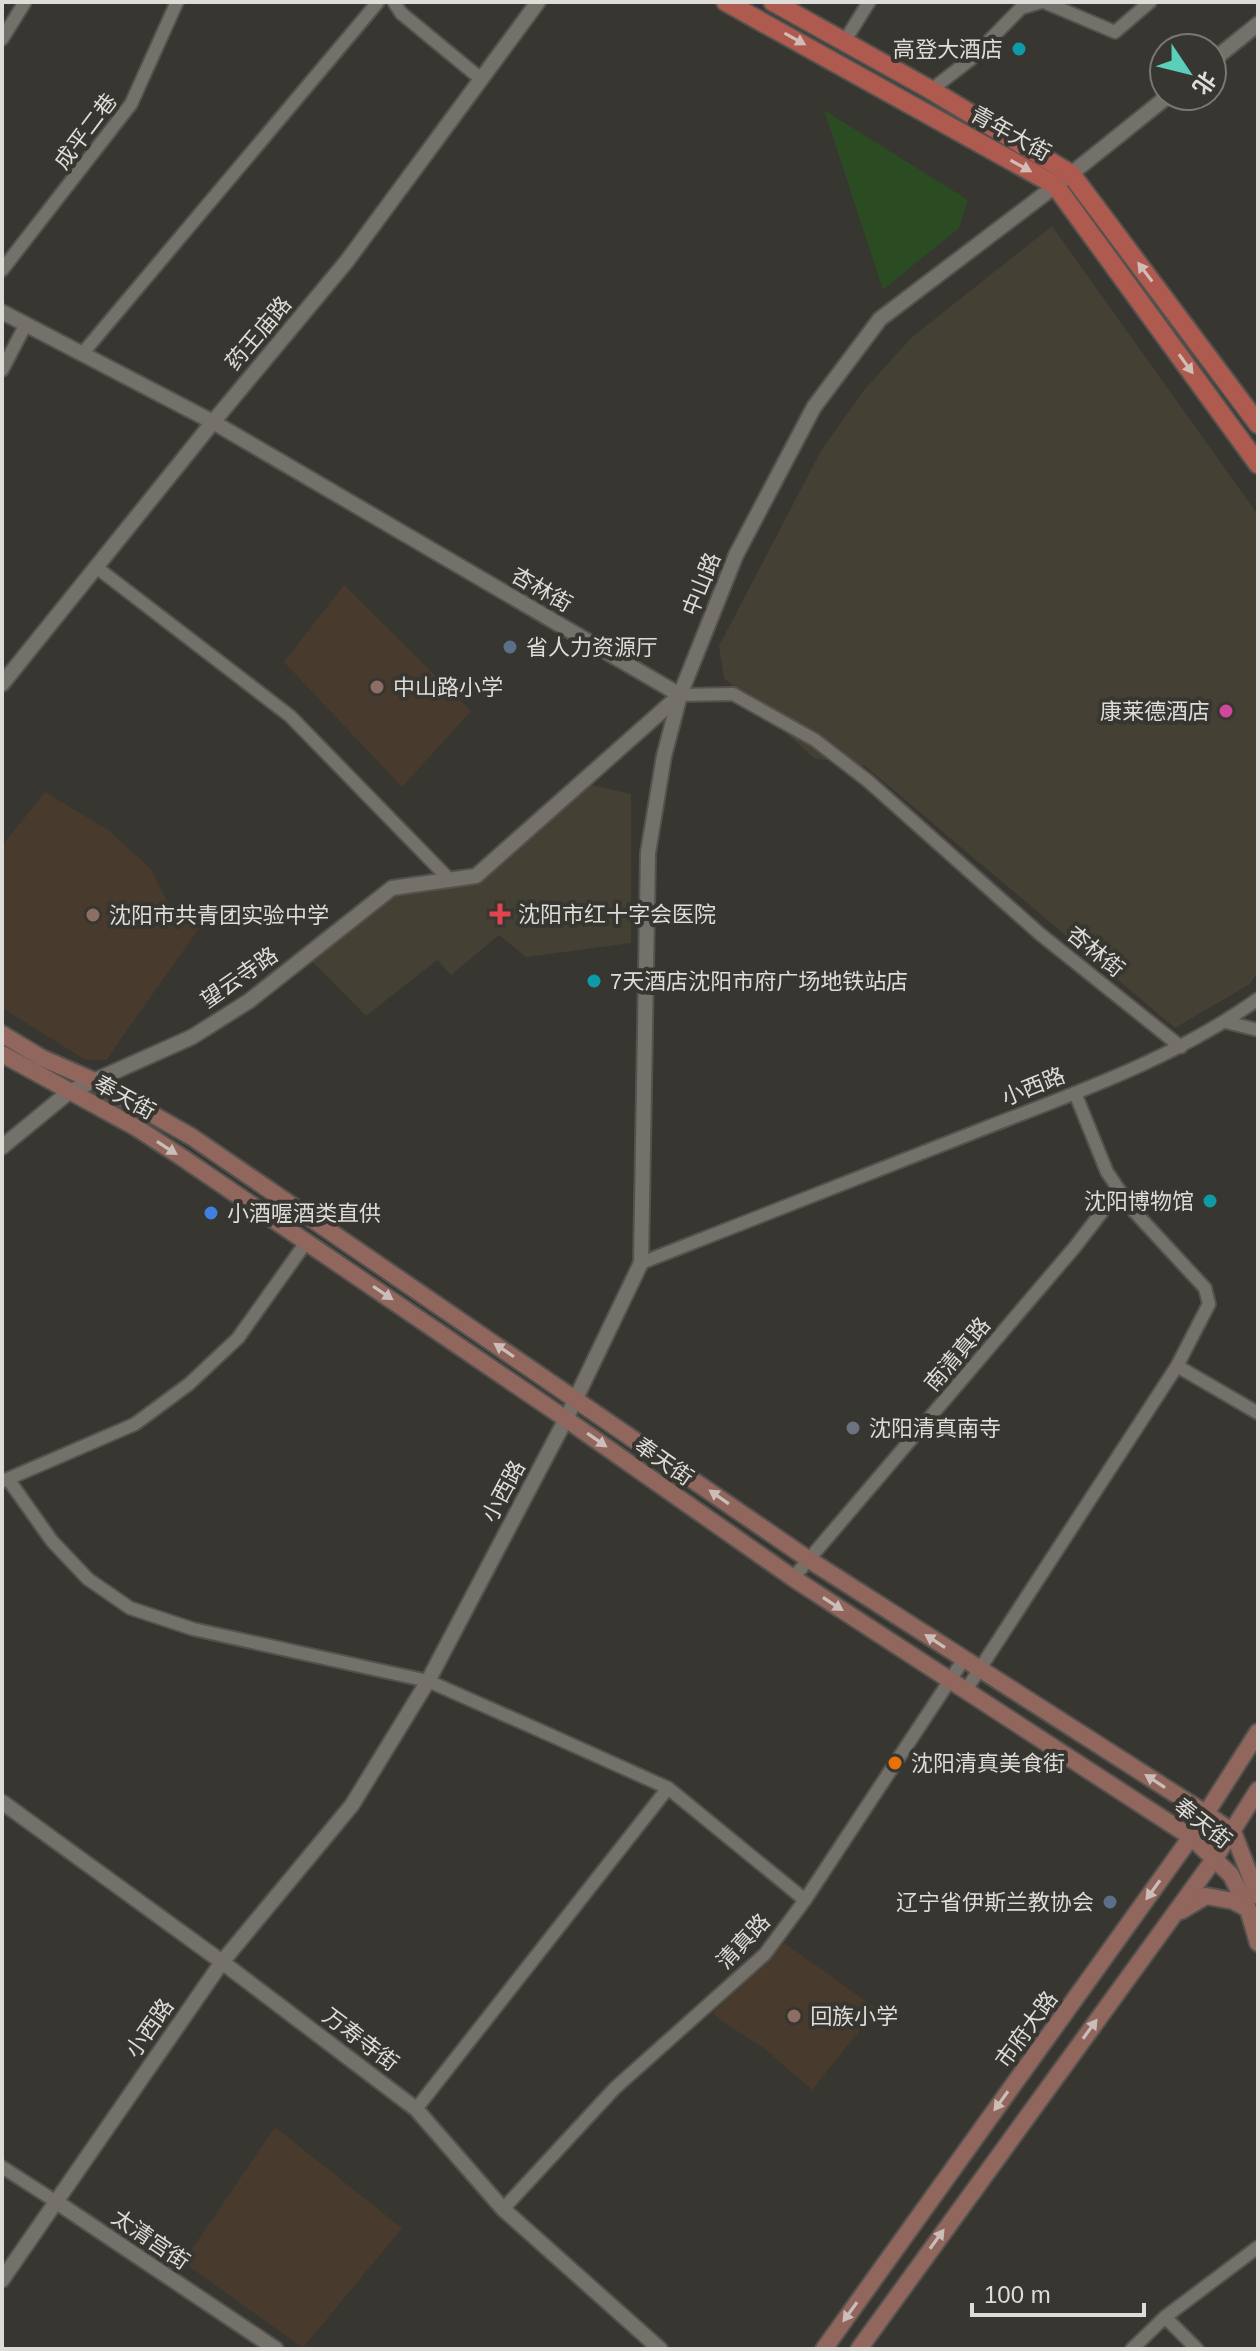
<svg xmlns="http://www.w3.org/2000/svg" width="1260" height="2351" viewBox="0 0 1260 2351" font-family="Arial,'Noto Sans SC',sans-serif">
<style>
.built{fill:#444034}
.education{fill:#483b2d}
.green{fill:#2b4b22}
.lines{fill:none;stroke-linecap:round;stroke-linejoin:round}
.minor-casing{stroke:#54524e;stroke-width:16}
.tertiary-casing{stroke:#54524e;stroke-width:18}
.secondary-casing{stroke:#54524e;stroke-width:20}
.primary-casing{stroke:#54524e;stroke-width:22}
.minor{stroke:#73716a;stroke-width:12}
.tertiary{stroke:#73716a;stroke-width:14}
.secondary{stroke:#91665c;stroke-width:16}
.primary{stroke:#ae5a4f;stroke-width:18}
.oneway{fill:#d2bcb6}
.oneway2{fill:#cbbeba}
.culture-dot{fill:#0f9aa8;stroke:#373630;stroke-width:3}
.service-dot{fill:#5c6f8a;stroke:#373630;stroke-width:3}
.education-dot{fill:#8d6e63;stroke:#373630;stroke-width:3}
.hotel-dot{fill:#d1479c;stroke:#373630;stroke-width:3}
.health-dot{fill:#e0444e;stroke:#373630;stroke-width:3}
.shop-dot{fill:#3f7fe0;stroke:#373630;stroke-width:3}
.worship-dot{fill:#6b7280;stroke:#373630;stroke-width:3}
.food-dot{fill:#e8710a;stroke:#373630;stroke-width:3}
.labels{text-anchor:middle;stroke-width:8;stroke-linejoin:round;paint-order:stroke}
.poi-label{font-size:22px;fill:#dedcd9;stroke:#373630;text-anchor:start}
.street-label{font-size:22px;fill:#dedcd9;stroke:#373630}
</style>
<rect width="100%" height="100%" fill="#373630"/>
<!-- built -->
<g class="built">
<path d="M1052,226l206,289v457l-8,12 -75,44 -310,-262 -51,-8 -90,-80 -5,-32 103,-197 43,-60 46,-51z"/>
<path d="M591,785l40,9v149l-105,14 -27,-22 -48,40 -14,-15 -71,56 -54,-55 83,-68 75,-9 59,-45 41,-39z"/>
</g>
<!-- education -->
<g class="education">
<path d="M344,585l127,126 -69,76 -118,-125z"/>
<path d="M45,792l63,38 43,39 16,33 33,25 -94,133h-20l-84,-52v-162z"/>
<path d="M784,1943l93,66 -65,81 -47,-41 -45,-29 -7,-7z"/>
<path d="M275,2127l127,101 -99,120 -120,-86z"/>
</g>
<!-- green -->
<path class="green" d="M824,110l144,90 -9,28 -76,62z"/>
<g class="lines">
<!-- minor casing -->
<g class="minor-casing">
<g id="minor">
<path d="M394,2l7,11 80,66"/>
<path d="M1044,2l71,30 35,-30"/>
<path d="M2,39l23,-37"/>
<path d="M844,42l25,-40"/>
<path d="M931,90l40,-31 50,-51 20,-6"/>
<path d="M2,270l129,-166 46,-102"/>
<path d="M82,354l296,-352"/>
<path d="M2,370l24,-46"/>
<path d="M96,567l194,149 160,164"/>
<path d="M680,695l53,-1 82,46 53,41 172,153 141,113"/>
<path d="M1226,1022l32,8"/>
<path d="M641,1263c113,-44 226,-88 339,-133 95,-37 194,-71 278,-131"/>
<path d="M1177,1366l81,47"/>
<path d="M8,1479l44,62 36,38 42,29 63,21 235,52 111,49 129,58 137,112"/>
<path d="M3,1481l132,-57 54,-40 49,-46 69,-97"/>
<path d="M793,1578l281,-330 45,-58"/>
<path d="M966,1690l211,-324 32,-62 -4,-16 -73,-79 -25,-37 -32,-79"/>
<path d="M416,2109l252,-321"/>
<path d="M2,2167l53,34"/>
<path d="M503,2209l112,-121 150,-134 40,-54 159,-241"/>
<path d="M1165,2317l32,32"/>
<path d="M1132,2349l33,-32 93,-70"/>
</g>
</g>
<!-- tertiary casing -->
<g class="tertiary-casing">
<g id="tertiary">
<path d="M1212,61l46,-37"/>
<path d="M2,312l211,110 467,273 -204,181 -84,12 -143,113 -57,36 -123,55 -67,55"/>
<path d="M2,684l211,-262 134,-161 191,-259"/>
<path d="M2,1802l220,160 194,147 87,100 157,140"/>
<path d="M55,2201l221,148"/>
<path d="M2,2280l220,-318 130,-157 76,-124 138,-262 75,-156 7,-410 16,-97 16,-61 56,-140 78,-148 66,-88 191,-145 97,-78"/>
</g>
</g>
<!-- secondary casing -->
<g class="secondary-casing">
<g id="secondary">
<path d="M2,1034l40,24 50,22 100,57 616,422 397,254 28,19 25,64"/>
<path d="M2,1054l135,74 43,28 386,263 227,159 398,259 40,38 17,34 10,34"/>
<path d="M1181,1911l25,-15 27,5 15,8"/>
<path d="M824,2349l367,-512 67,-105"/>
<path d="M859,2349l356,-491 43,-68"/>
</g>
</g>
<!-- primary casing -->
<g class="primary-casing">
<g id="primary">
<path d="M726,2l329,183 203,279"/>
<path d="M773,2l158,88 140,84 187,250"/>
</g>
</g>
<!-- minor -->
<use href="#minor" class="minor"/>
<!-- tertiary -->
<use href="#tertiary" class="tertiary"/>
<!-- secondary -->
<use href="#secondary" class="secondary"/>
<!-- primary -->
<use href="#primary" class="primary"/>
</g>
<!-- one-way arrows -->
<defs><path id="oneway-solid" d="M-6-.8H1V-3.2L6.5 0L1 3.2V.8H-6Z" transform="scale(2)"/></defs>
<g class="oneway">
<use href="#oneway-solid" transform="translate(795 39) rotate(29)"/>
<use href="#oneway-solid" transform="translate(1021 166) rotate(29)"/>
<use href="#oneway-solid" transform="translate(1145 272) rotate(-127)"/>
<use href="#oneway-solid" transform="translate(1186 364) rotate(54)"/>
</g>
<g class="oneway2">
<use href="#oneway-solid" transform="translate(167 1148) rotate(33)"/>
<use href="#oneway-solid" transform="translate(383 1293) rotate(34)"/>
<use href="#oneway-solid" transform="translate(504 1350) rotate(-146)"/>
<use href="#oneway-solid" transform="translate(597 1440) rotate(35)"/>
<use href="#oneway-solid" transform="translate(719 1497) rotate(-145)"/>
<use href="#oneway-solid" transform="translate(833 1604) rotate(33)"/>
<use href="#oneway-solid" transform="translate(935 1641) rotate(-147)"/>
<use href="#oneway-solid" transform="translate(1155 1781) rotate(-147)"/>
<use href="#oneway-solid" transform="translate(1153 1890) rotate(126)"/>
<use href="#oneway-solid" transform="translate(1090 2029) rotate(-54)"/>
<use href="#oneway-solid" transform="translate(1001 2101) rotate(126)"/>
<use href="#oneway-solid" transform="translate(937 2239) rotate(-54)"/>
<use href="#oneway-solid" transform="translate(850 2312) rotate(126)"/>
</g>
<!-- markers -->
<g class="culture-dot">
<circle cx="1019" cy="49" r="8"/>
<circle cx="594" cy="981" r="8"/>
<circle cx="1210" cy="1201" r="8"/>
</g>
<g class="service-dot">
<circle cx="510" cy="647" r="8"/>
<circle cx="1110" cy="1902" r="8"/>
</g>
<g class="education-dot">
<circle cx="377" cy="687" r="8"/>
<circle cx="93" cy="915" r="8"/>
<circle cx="794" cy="2016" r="8"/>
</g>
<circle class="hotel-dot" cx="1226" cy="711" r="8"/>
<path class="health-dot" d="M496 902h8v8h8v8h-8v8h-8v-8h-8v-8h8z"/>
<circle class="shop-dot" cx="211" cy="1213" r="8"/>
<circle class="worship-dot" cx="853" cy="1428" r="8"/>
<circle class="food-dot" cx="895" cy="1763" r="8"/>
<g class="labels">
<!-- poi labels -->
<g class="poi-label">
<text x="1003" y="57" text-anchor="end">高登大酒店</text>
<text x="526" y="655">省人力资源厅</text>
<text x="393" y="695">中山路小学</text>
<text x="1210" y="719" text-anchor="end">康莱德酒店</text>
<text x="518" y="922">沈阳市红十字会医院</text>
<text x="109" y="923">沈阳市共青团实验中学</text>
<text x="610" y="989">7天酒店沈阳市府广场地铁站店</text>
<text x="1194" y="1209" text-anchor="end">沈阳博物馆</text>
<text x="227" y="1221">小酒喔酒类直供</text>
<text x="869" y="1436">沈阳清真南寺</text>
<text x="911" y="1771">沈阳清真美食街</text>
<text x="1094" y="1910" text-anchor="end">辽宁省伊斯兰教协会</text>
<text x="810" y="2024">回族小学</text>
</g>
<!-- street labels -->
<g class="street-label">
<text transform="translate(85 131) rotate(-53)" y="8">成平二巷</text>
<text transform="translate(1011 133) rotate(29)" y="8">青年大街</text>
<text transform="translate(258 333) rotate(-50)" y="8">药王庙路</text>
<text transform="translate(701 584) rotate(-68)" y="8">中山路</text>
<text transform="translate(542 589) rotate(30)" y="8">杏林街</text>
<text transform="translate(1096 951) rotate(39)" y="8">杏林街</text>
<text transform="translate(239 977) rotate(-35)" y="8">望云寺路</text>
<text transform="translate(1033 1086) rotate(-22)" y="8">小西路</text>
<text transform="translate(125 1097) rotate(29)" y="8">奉天街</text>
<text transform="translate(957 1354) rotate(-50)" y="8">南清真路</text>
<text transform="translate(664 1461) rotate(35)" y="8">奉天街</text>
<text transform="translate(503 1491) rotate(-62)" y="8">小西路</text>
<text transform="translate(1203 1823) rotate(38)" y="8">奉天街</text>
<text transform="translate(743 1941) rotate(-47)" y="8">清真路</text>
<text transform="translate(149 2028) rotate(-55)" y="8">小西路</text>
<text transform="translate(1026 2029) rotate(-54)" y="8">市府大路</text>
<text transform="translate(361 2039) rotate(37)" y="8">万寿寺街</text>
<text transform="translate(151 2239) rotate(34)" y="8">太清宫街</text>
</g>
</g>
<!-- border -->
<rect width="1260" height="2351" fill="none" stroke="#dedcd9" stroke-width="8"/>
<!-- north arrow -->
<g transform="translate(1188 72) rotate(125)"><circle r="38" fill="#373630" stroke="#7a7874" stroke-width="2"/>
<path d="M0-6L14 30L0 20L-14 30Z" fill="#5bcebc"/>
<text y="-12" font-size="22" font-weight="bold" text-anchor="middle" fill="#dedcd9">北</text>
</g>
<!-- scale -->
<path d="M972 2303v12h172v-12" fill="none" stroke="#dedcd9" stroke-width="4"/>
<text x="984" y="2303" font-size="24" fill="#dedcd9" stroke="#373630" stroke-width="6" paint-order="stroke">100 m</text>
</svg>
